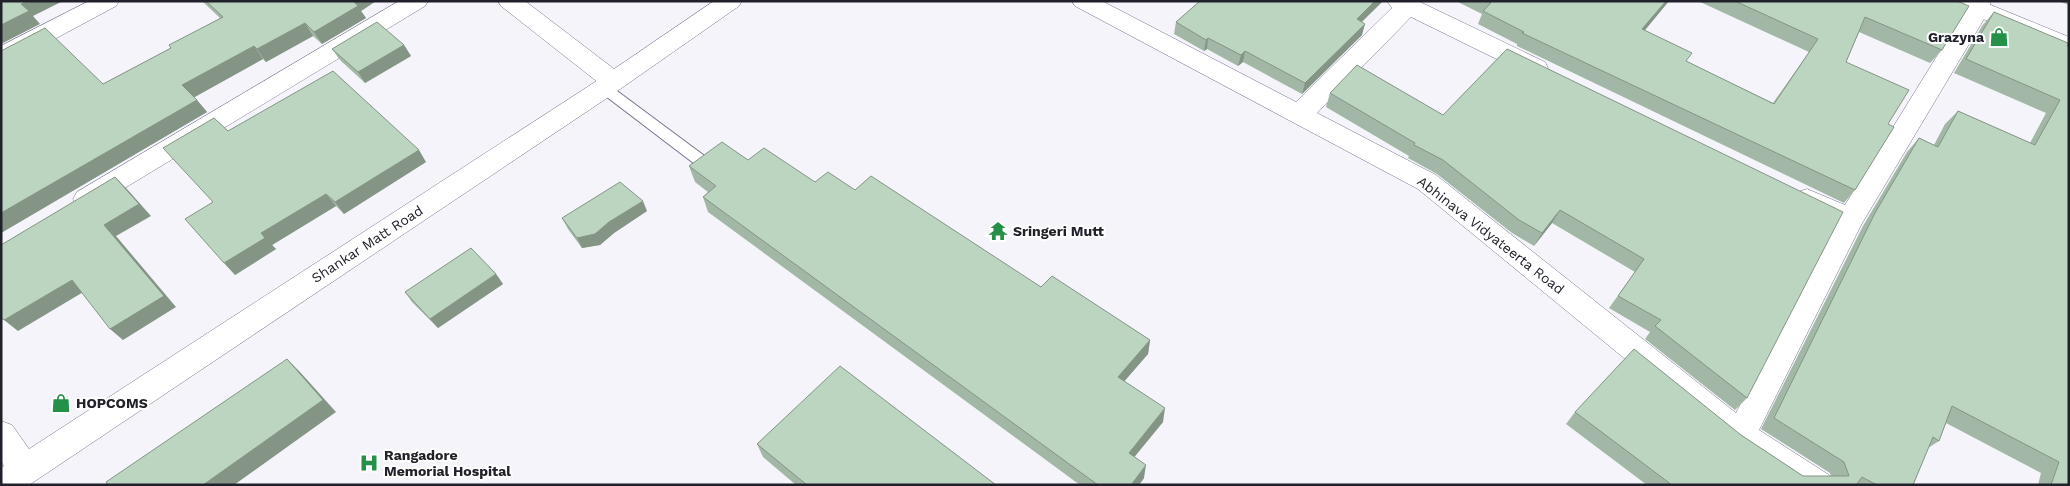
<svg xmlns="http://www.w3.org/2000/svg" width="2070" height="486" viewBox="0 0 2070 486" font-family="'Work Sans',sans-serif">
<style>
.lines{fill:none;stroke-linecap:round;stroke-linejoin:round}
.lane-casing{stroke:#76758f;stroke-width:2}
.street-casing{stroke:#76758f;stroke-width:1}
.secondary-casing{stroke:#76758f;stroke-width:1}
.primary-casing{stroke:#76758f;stroke-width:1}
.lane{fill:#fff;fill-rule:evenodd}
.street{fill:#fff;fill-rule:evenodd}
.secondary{fill:#fff;fill-rule:evenodd}
.primary{fill:#fff;fill-rule:evenodd}
.wall{fill:#a2b7a5}
.shaded-wall{fill:#849586}
.building{fill:#bcd5c0;stroke:#849586}
.labels{text-anchor:middle;stroke-width:4;stroke-linejoin:round;paint-order:stroke}
.poi-label{font-size:14px;font-weight:bold;fill:#21212c;stroke:#fff;text-anchor:start}
.street-label{font-size:14px;fill:#21212c;stroke:#fff}
</style>
<rect width="100%" height="100%" fill="#f4f4fa"/>
<g class="lines">
<!-- lane casing -->
<g class="lane-casing">
<path id="lane" d="M604,83l5,2 101,75 2,4 -2,4 -5,1 -5,-1 -101,-77 -2,-3 2,-3z"/>
</g>
<!-- street casing -->
<g class="street-casing">
<g id="street">
<path d="M399,1h29l-3,5 -330,200 -9,3 -9,-3 -4,-7 4,-7z"/>
<path d="M498,1h27l97,74 3,6 -3,6 -9,3 -9,-3 -103,-81z"/>
<path d="M1072,1h30l194,101 96,-94 -5,-7h31l127,61 3,6 -3,6 -9,3 -9,-3 -116,-57 -94,96 119,62 300,238 98,-189 -36,-18 -4,-7 4,-7 9,-3 38,16 121,-196v-8h24v8l-129,216 -102,205 70,45 5,10h-43l-61,-40 -312,-256 -343,-183z"/>
</g>
</g>
<!-- secondary casing -->
<g class="secondary-casing">
<g id="secondary">
<path d="M89,1h30l-3,5 -106,57 -9,2v-19z"/>
<path d="M714,1h28l-3,5 -126,88 -584,391h-28v-17l3,-2 -3,-5v-40l11,4 17,24 566,-367z"/>
</g>
</g>
<!-- primary casing -->
<g class="primary-casing">
<path id="primary" d="M1948,1h33l88,36v17l-118,-48z"/>
</g>
<!-- lane -->
<use href="#lane" class="lane"/>
<!-- street -->
<use href="#street" class="street"/>
<!-- secondary -->
<use href="#secondary" class="secondary"/>
<!-- primary -->
<use href="#primary" class="primary"/>
</g>
<!-- wall -->
<g class="wall">
<path d="M202,1h174l-15,10 5,7 -44,26 -9,-8 -47,26 -3,-3 -69,38 13,15 -206,121v-182l102,33 68,-36 49,-30z"/>
<path d="M1200,1h183l-21,21v13l-60,59 -59,-32 -5,4 -31,-17 -3,2 -30,-17 2,-12z"/>
<path d="M1456,1h213l-24,29 42,32 86,41 36,-51 -111,-51h259l-15,49 -12,13 -71,-31 -13,30 42,62 -33,66 -11,13 -327,-157v-2l-39,-20 4,-10z"/>
<path d="M2058,1h11v4z"/>
<path d="M1994,12l73,34 2,439h-31l3,-12 -95,-50 -7,18 -11,7 -15,37h-266l-81,-61 9,-12 166,23 62,41h28l-1,-3 -69,-44 102,-203 44,-74 12,-14 15,7 11,-21 13,-13 72,32 16,-30 -92,-40 28,-47z"/>
<path d="M404,45l7,11 -46,27 -25,-23 -8,-11z"/>
<path d="M1507,49l240,349 -12,12 -90,-71 5,-7 -41,-24 26,-36 -83,-49 -18,23 -22,-13 -75,-59 -29,-16 1,-2 -83,-49 4,-14 113,22z"/>
<path d="M748,160l67,22 40,8 186,97 109,53 -2,14 -24,27 39,41 -29,35 10,21 -5,7h-59l-372,-273 -5,-15 5,-5 -13,-10 -6,-16z"/>
<path d="M426,162l-82,52 -8,-8 -64,39 4,4 -41,26 -22,-73z"/>
<path d="M647,211l-33,22 -14,12 -18,3 -14,-19 -6,-11z"/>
<path d="M496,274l7,10 -65,44 -26,-26 -7,-10z"/>
<path d="M757,444l239,41h-200l-33,-28z"/>
</g>
<!-- shaded-wall -->
<g class="shaded-wall">
<path d="M27,1h36l-30,15 7,8 -39,20v-19l20,-21z"/>
<path d="M352,1h24l-15,10 5,7 -44,26 -8,-12z"/>
<path d="M1375,1h8l-30,29 4,-11z"/>
<path d="M1666,1h3l-34,41 7,-13z"/>
<path d="M305,23l8,13 -47,26 -9,-13z"/>
<path d="M1365,24l-3,11 -60,59 3,-11z"/>
<path d="M1208,38l-1,11 -3,2 2,-11z"/>
<path d="M404,45l7,11 -46,27 -7,-11z"/>
<path d="M254,46l9,13 -70,39 -11,-13z"/>
<path d="M1245,51l-2,11 -5,4 3,-11z"/>
<path d="M197,100l10,12 -206,121v-20z"/>
<path d="M419,150l7,12 -82,52 -9,-12z"/>
<path d="M115,177l12,12 24,27 -35,20 60,71 -53,33 -13,-11 -6,-104z"/>
<path d="M326,194l10,12 -64,39 4,4 -41,26 -11,-12 37,-30z"/>
<path d="M643,201l4,10 -33,22 -14,12 -18,3 -5,-10 32,-16z"/>
<path d="M1560,210l-8,13 -18,23 8,-13z"/>
<path d="M496,274l7,10 -65,44 -8,-9z"/>
<path d="M72,280l13,11 -67,40 -14,-11z"/>
<path d="M1150,340l-2,14 -32,37 2,-14z"/>
<path d="M287,359l13,13 36,40 -102,73h-31z"/>
<path d="M1165,408l-2,14 -36,44 2,-13z"/>
<path d="M1146,465l-2,13 -5,7h-8z"/>
</g>
<!-- building -->
<g class="building">
<path d="M1,1h26l-6,3 8,7 -28,14z"/>
<path d="M206,1h147l5,5 -44,26 -9,-9 -48,26 -3,-3 -72,39 15,15 -196,113v-162l44,-23 58,56 68,-36 -2,-3 54,-28z"/>
<path d="M1200,1h175l-18,18 8,5 -60,59 -60,-32 -4,4 -33,-17 -2,2 -30,-18z"/>
<path d="M1487,1h179l-24,28 50,24 -6,8 88,43 44,-65 -83,-38h222l12,5 -27,44 -77,-33 -19,45 63,28 -21,34 6,3 -39,63 -333,-157 2,-1 -41,-21 8,-8z"/>
<path d="M1994,12l74,31 -1,3 2,1v438h-18l8,-23 -107,-56 -13,35 -6,-4 -20,48h-36l-15,-8 -6,8h-184l-97,-73 59,-63 107,86 62,41h46l-5,-14 -70,-44 101,-205 44,-75 19,9 20,-36 77,34 25,-45 -94,-41z"/>
<path d="M377,22l27,23 -46,27 -26,-23z"/>
<path d="M1507,49l336,163 -96,186 -92,-72 6,-6 -43,-24 26,-37 -84,-49 -18,23 -23,-13 -76,-60 -29,-15 1,-2 -85,-50 27,-28 86,50z"/>
<path d="M333,71l86,79 -84,52 -9,-8 -65,39 4,5 -41,25 -39,-44 28,-17 -50,-54 51,-30 14,13z"/>
<path d="M722,142l26,18 16,-12 51,34 13,-10 27,18 16,-14 170,111 11,-11 98,64 -32,37 47,31 -36,45 17,12 -15,20h-33l-395,-288 13,-11 -27,-20z"/>
<path d="M115,177l24,27 -35,21 60,71 -54,33 -38,-49 -68,40 -3,-3v-72z"/>
<path d="M620,182l23,19 -34,21 -14,12 -18,4 -15,-20z"/>
<path d="M471,248l25,26 -66,45 -25,-27z"/>
<path d="M287,359l36,41 -120,85h-95l-2,-3z"/>
<path d="M840,366l156,119h-189l-50,-41z"/>
</g>
<!-- icons -->
<defs>
<g id="shop-bare" transform="scale(1.5)"><path d="M-5-2.5h2.3a2.7 3.5 0 0 1 5.4 0H5L5.5 6h-11ZM-1.5-2.5h3a1.5 2.3 0 0 0-3 0Z" fill="#249048" stroke="#fff" stroke-width="2.5" paint-order="stroke"/></g>
<g id="temple-bare" transform="scale(1.5)"><path d="M0-6L5-2H3V0L6.5 2.5H4V6H1.5V3h-3V6H-4V2.5H-6.5L-3 0V-2H-5Z" fill="#249048" stroke="#fff" stroke-width="2.5" paint-order="stroke"/></g>
<g id="hospital-bare" transform="scale(1.5)"><path d="M-5-5h3v3.5h4V-5h3V5h-3V1.5h-4V5h-3Z" fill="#249048" stroke="#fff" stroke-width="2.5" paint-order="stroke"/></g>
</defs>
<g fill-rule="evenodd">
<use href="#shop-bare" x="1999" y="37"/>
<use href="#temple-bare" x="998" y="231"/>
<use href="#shop-bare" x="61" y="403"/>
<use href="#hospital-bare" x="369" y="463"/>
</g>
<g class="labels">
<!-- poi labels -->
<g class="poi-label">
<text x="1984" y="42" text-anchor="end">Grazyna</text>
<text x="1013" y="236">Sringeri Mutt</text>
<text x="76" y="408">HOPCOMS</text>
<text x="384" y="460">Rangadore<tspan x="384" dy="16">Memorial Hospital</tspan></text>
</g>
<!-- street labels -->
<g class="street-label">
<text transform="translate(1491 235) rotate(38)" y="5">Abhinava Vidyateerta Road</text>
<text transform="translate(367 244) rotate(-33)" y="5">Shankar Matt Road</text>
</g>
</g>
<!-- border -->
<rect width="2070" height="486" fill="none" stroke="#21212c" stroke-width="5"/>
</svg>
